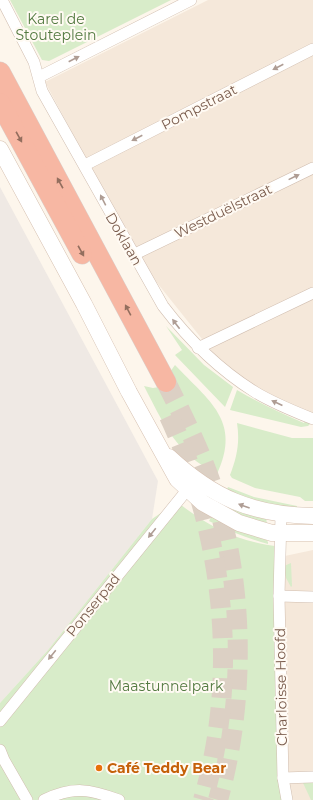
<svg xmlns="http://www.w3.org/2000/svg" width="313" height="800" viewBox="0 0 313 800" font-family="Montserrat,sans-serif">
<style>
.residential{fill:#f5e8da}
.industrial{fill:#efe9e4}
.green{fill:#d8ecc9}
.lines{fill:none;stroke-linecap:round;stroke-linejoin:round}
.highway-tunnel{stroke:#dcd0c4;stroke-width:20;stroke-dasharray:20 10;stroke-linecap:butt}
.street-casing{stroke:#d1beb0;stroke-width:12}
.secondary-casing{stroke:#d6c0b0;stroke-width:17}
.highway-casing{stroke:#dad1cd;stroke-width:21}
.street{stroke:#fff;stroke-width:11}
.secondary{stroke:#fff;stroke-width:16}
.highway{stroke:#f7b7a3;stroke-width:20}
.oneway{fill:#af9d94}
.oneway2{fill:#936e5e}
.food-dot{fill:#e8710a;stroke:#fffaf3;stroke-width:1.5}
.labels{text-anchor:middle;stroke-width:4;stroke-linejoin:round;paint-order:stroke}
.park-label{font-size:14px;fill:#537a41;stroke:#fffaf3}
.street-label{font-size:14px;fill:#7a5c4d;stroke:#fffaf3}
.food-label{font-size:14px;font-weight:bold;fill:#c56008;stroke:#fffaf3;text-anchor:start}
</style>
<rect width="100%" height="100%" fill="#fdf6ec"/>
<!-- residential -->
<g class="residential">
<path d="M208,0h105v422l-38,-19 -57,-44 -76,-95 -97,-182z"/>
<path d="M313,550v250h-26l-7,-243z"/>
</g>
<!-- industrial -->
<path class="industrial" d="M0,187l158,294 -6,38 -104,131 -48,53z"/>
<!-- green -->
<g class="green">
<path d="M10,0h161l-122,61 -7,-1z"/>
<path d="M166,326l38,39 29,22 -8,20 -50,-52 7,-5z"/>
<path d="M175,365c34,36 67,56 42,109 -41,-21 -53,-49 -73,-88l9,2 6,-1z"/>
<path d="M237,390c22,13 44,23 67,33l1,-3 6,3 -3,3 -7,1 -71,-17z"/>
<path d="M237,423l55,15h21v63h-8l-5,-4 -45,-9 -23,-10 -2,-3c7,-18 10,-33 7,-52z"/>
<path d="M228,487l26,10 43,9v5l-72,-17z"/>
<path d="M221,500l45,17 1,8 -50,-18z"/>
<path d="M177,502c35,27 60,39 103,45l7,253h-287v-97l48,-53 104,-131z"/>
<path d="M213,514l52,24 3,4v2c-21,-6 -40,-13 -59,-23z"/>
<path d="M291,563l1,23 -1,1 -5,-9 -2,-12z"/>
<path d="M313,779v21h-2l-8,-17 1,-3z"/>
</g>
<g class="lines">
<!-- highway-tunnel -->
<g class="highway-tunnel">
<path d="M166,382c18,36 36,72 48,110 31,96 31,212 4,308"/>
<path d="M169,416c55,118 71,258 34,384"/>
</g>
<!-- street casing -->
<g class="street-casing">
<g id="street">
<path d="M2,0l32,62 8,29 121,215c26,34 55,63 92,86 18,11 38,19 58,27"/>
<path d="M39,77l152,-77"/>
<path d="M85,165l228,-116"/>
<path d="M133,255l180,-87"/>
<path d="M198,348l115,-55"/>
<path d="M281,515l-2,81 4,182 4,22"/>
<path d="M279,596l34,1"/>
<path d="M0,721l187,-231"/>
<path d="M0,750l4,10 23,40"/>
<path d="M283,778l30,-1"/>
<path d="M44,800c29,-14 46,-11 75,0"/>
</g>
</g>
<!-- secondary casing -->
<g class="secondary-casing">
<g id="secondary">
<path d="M0,149l84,155 45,88 48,87 26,24 36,20 33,10h41"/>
<path d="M169,457c44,41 84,58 144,59"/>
</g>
</g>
<!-- highway casing -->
<g class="highway-casing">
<g id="highway">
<path d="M0,72l166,310"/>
<path d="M0,103l82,151"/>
</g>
</g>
<!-- street -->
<use href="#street" class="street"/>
<!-- secondary -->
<use href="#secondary" class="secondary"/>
<!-- highway -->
<use href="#highway" class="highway"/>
</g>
<!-- one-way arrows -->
<defs><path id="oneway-solid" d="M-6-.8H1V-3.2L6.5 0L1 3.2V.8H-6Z"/></defs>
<g class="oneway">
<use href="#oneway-solid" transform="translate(74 59) rotate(-27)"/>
<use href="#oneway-solid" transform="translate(278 67) rotate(153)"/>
<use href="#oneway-solid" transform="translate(137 138) rotate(153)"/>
<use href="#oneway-solid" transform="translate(294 177) rotate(-26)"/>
<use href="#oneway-solid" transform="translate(103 200) rotate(-117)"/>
<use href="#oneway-solid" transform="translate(176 324) rotate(-127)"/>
<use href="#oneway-solid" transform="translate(277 403) rotate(-155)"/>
<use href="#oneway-solid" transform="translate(244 506) rotate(-160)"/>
<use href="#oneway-solid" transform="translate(152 533) rotate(129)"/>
<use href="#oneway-solid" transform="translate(52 655) rotate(129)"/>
</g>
<g class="oneway2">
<use href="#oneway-solid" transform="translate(19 137) rotate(61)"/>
<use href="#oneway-solid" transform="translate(60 183) rotate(-119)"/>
<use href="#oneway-solid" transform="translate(81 251) rotate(61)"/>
<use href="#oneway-solid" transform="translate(128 310) rotate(-118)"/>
</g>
<!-- markers -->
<circle class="food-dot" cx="99" cy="768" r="4"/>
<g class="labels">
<!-- park labels -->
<g class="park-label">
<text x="56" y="24">Karel de<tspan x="56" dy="16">Stouteplein</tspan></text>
<text x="166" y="691">Maastunnelpark</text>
</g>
<!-- street labels -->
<g class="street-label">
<text transform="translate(199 107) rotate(-27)" y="5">Pompstraat</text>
<text transform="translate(223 211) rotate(-26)" y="5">Westduëlstraat</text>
<text transform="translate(124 239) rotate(60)" y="5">Doklaan</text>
<text transform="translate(93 605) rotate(-51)" y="5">Ponserpad</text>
<text transform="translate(281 687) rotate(-91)" y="5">Charloisse Hoofd</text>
</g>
<!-- food labels -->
<g class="food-label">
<text x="107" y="773">Café Teddy Bear</text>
</g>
</g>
</svg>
